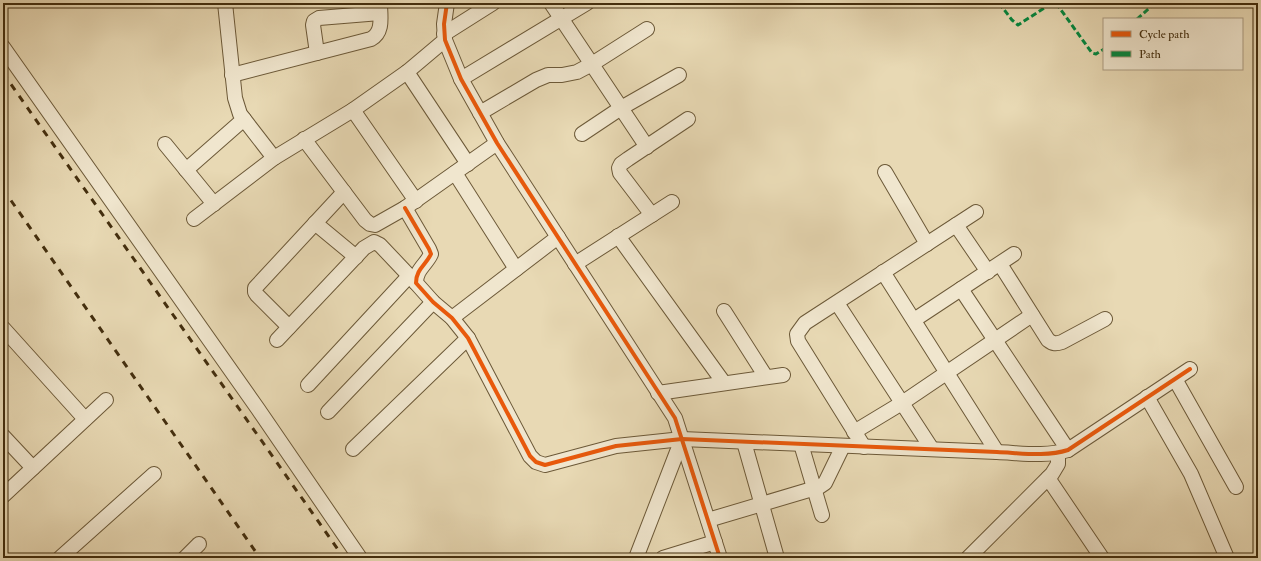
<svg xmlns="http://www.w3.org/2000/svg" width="1261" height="561" viewBox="0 0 1261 561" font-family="'IM FELL Double Pica',serif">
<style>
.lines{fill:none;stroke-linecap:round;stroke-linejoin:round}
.minor-casing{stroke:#6c5938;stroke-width:16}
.minor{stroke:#f0e6ce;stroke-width:14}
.rail{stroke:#432e0e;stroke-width:3;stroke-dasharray:7 7;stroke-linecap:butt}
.quiet{stroke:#00873e;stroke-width:3;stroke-dasharray:6 3;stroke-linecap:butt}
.cycleway-casing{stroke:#f0e6ce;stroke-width:6}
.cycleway{stroke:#e8590c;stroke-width:4}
</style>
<rect width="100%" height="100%" fill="#e8d9b4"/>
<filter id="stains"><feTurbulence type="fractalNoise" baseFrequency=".005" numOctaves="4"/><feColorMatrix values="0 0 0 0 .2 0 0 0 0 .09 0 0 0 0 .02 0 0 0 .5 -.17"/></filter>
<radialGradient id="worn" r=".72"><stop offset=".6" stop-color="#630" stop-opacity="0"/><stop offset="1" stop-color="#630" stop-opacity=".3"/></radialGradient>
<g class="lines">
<!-- minor casing -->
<g class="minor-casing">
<g id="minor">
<path d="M225,3l10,95 5,16 34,44"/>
<path d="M447,3l-3,21 1,16 16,39 36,64 178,275 45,140"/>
<path d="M551,3l96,144"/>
<path d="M444,34l49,-31"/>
<path d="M3,47l255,362 102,149"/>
<path d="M317,53l-4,-28 1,-4 5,-3 61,-5"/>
<path d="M407,72l61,92"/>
<path d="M232,75l139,-36c13,-7 9,-23 9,-36"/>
<path d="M461,79l126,-76"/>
<path d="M353,110l63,91"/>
<path d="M480,113l56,-33 12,-5h14l15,-3 15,-8 55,-35"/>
<path d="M582,134l39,-26 58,-33"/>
<path d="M304,139l61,81 5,4 5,1 30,-17 92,-65"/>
<path d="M165,144l49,60"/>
<path d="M186,170l58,-51"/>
<path d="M885,172l42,72"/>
<path d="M455,173l61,96"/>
<path d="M405,208l24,41 2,5c-5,11 -15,15 -15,29l17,19 19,16 16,20 62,118 6,6 9,3 71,-19 66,-7 315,13c24,1 49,5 71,-2l122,-81"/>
<path d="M652,215l-32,-42 -1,-5 2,-4 7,-5 60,-40"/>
<path d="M194,219l80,-61 79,-48 54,-38 38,-32"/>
<path d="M315,223l41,34"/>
<path d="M956,225l32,47"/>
<path d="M618,236l106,147"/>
<path d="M575,264l97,-62"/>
<path d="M1000,264l48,76c5,4 8,4 14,2l43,-23"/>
<path d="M883,272l114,180"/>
<path d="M961,289l107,161"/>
<path d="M837,303l95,146"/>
<path d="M724,311l42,66"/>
<path d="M452,318l106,-81"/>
<path d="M914,320l100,-66"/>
<path d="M289,327l-32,-32 -2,-3v-4l89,-96"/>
<path d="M3,328l82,91"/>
<path d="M277,340l87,-92 10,-6 6,3 36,38"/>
<path d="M1175,379l61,108"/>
<path d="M308,385l101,-109"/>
<path d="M658,393l125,-18"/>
<path d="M1147,397l44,77 36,84"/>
<path d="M328,412l105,-110"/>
<path d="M854,432l48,-29 130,-88"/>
<path d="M3,436l30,32"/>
<path d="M744,442l33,116"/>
<path d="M801,444l21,71"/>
<path d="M864,447l-66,-106 -1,-7 8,-11 171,-111"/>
<path d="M353,449l115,-111"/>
<path d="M1048,478l54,80"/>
<path d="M3,496l103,-96"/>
<path d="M708,520l111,-33 6,-4 18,-37"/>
<path d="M60,558l94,-84"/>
<path d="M185,558l14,-14"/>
<path d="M636,558l46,-119"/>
<path d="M663,558l52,-16"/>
<path d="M968,558l84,-84 6,-10v-11"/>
</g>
</g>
<!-- minor -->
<use href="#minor" class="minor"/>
<!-- rail -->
<g class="rail">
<path d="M3,73l341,485"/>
<path d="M3,189l257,369"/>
</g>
<!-- quiet -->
<g class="quiet">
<path d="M999,3l13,17 6,5 34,-22"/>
<path d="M1056,3l36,50 4,1 8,-5"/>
<path d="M1137,19l18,-16"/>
</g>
<!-- cycleway casing -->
<g class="cycleway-casing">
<g id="cycleway">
<path d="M447,3l-3,21 1,16 16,39 36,64 178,275 45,140"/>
<path d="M405,208l24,41 2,5c-5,11 -15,15 -15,29l17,19 19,16 16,20 62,118 6,6 9,3 71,-19 66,-7 315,13c24,1 49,5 71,-2l122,-81"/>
</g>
</g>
<!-- cycleway -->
<use href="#cycleway" class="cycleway"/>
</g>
<!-- margin -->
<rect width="1261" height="561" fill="none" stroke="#e8d9b4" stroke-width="16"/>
<rect x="4" y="4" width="1253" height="553" fill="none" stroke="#432e0e" stroke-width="2"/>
<rect x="8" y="8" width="1245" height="545" fill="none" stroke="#432e0e"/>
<!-- legend -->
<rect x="1103" y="18" width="140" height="52" fill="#f0e6ce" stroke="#ab9c81"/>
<rect x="1111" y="31" width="20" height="6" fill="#e8590c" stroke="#ab9c81"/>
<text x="1139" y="38" font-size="12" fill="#432e0e">Cycle path</text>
<rect x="1111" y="51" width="20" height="6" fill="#00873e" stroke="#ab9c81"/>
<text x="1139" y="58" font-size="12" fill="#432e0e">Path</text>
<rect width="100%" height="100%" filter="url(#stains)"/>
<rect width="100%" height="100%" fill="url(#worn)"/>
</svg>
